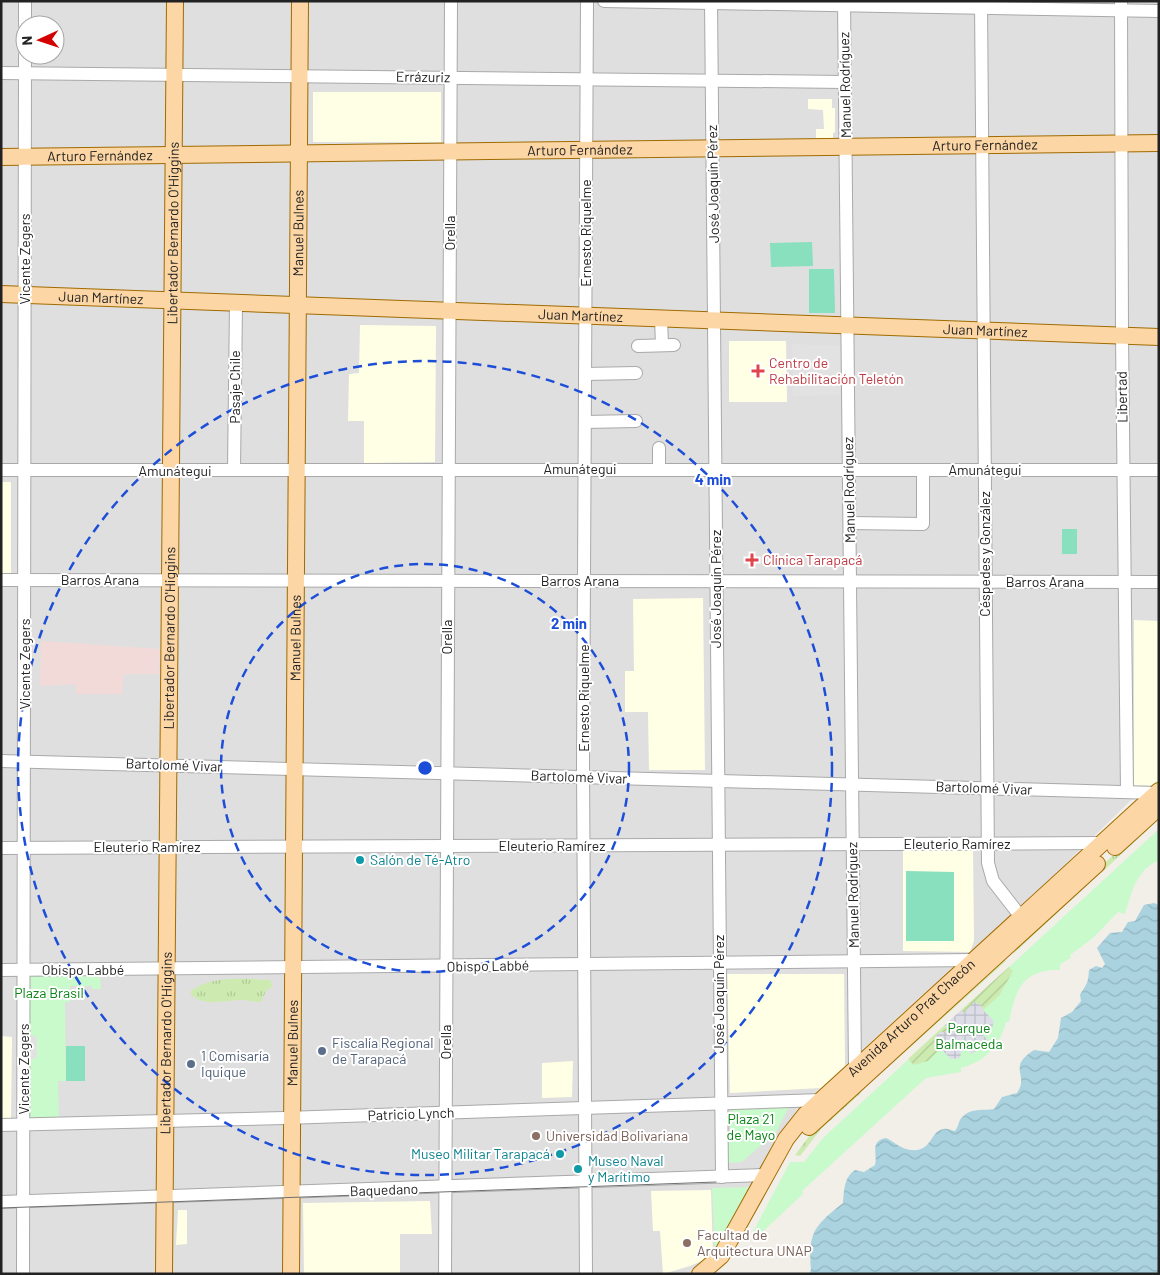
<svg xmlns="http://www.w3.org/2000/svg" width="1160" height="1275" viewBox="0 0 1160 1275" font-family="Barlow,sans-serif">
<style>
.residential{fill:#e0dfdf;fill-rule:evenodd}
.commercial{fill:#f2dad9}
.education{fill:#ffffe5}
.grass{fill:url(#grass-tufts)}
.park{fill:#c8facc}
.garden{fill:url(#garden-furrows)}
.pitch{fill:#88e0be}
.parking{fill:#e2e2e2}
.plaza{fill:url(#plaza-grid)}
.water{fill:url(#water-waves)}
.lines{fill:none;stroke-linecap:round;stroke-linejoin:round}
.minor-casing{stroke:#a9a9a9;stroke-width:14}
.major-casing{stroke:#a06b00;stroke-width:18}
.minor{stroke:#fff;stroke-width:12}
.major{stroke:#fcd6a4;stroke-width:16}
.tram{stroke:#707070;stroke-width:1}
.ring{fill:none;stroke:#1d4ed8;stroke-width:2.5;stroke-dasharray:9 6}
.health-dot{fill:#e0444e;stroke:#fff;stroke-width:2}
.culture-dot{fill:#0f9aa8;stroke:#fff;stroke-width:2}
.service-dot{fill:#5c6f8a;stroke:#fff;stroke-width:2}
.education-dot{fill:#8d6e63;stroke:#fff;stroke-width:2}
.labels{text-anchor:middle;stroke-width:4;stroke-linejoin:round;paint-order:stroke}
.street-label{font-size:14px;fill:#222;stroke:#fff}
.health-label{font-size:14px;fill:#be3a42;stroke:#fff;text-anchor:start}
.culture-label{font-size:14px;fill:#0d838f;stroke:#fff;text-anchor:start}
.park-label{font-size:14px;fill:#0c8416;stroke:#fff}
.service-label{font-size:14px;fill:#4e5e75;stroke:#fff;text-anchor:start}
.education-label{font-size:14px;fill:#785e54;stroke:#fff;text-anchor:start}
.centre{fill:#1d4ed8;stroke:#fff;stroke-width:2.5}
.ring-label{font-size:15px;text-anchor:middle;font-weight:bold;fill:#1d4ed8;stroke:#fff;stroke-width:4;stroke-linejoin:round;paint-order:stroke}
</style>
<defs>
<pattern id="grass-tufts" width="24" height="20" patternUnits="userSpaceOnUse" patternTransform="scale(1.25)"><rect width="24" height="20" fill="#cdebb0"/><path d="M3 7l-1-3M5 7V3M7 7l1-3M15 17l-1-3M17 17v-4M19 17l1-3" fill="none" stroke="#b0c997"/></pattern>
<pattern id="garden-furrows" width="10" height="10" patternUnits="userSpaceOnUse" patternTransform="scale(1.25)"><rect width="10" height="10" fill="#cdebb0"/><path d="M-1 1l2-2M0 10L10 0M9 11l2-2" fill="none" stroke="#b0c997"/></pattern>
<pattern id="plaza-grid" width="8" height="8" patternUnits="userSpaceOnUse" patternTransform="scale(1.25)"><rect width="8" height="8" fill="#dddde8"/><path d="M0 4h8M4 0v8" fill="none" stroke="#bdbdc7"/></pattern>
<pattern id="water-waves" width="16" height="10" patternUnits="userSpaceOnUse" patternTransform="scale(1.25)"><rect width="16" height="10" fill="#aad3df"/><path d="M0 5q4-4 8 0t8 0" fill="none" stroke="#92b5bf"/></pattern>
</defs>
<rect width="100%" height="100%" fill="#f2efe9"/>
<!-- residential -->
<path class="residential" d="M1,1h1158v772l-105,102 -257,234 -49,92 -42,65 -20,8h-685zM25,25h30v30h-30z"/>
<!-- commercial -->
<path class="commercial" d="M41,641l119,8 -1,25h-35l-2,20h-46v-10l-36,2z"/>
<!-- education -->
<g class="education">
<rect x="313" y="92" width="128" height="50"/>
<path d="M808,99h24v9h3v24l-2,1v8h-17v-12h8l-1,-19 -15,-1z"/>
<path d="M360,325l76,1 -1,136 -71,1v-42h-16l1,-47 10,-1z"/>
<path d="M729,341h57l1,61h-58z"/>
<rect x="1" y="482" width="10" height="94"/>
<path d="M703,598l2,172h-56l-1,-58h-23v-41h9l-1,-72z"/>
<path d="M1134,620l25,1 -1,164 -24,1z"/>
<path d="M973,849l1,92 -4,11 -67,-1v-100z"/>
<path d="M727,974h117l1,92 -24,22 -91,5z"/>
<path d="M1,1036l11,1 -1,81h-10z"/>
<path d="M573,1061l-1,36 -30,1v-35z"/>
<path d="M711,1190l2,66 -23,10 -27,8 -3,-43h-7l-2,-40z"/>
<path d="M430,1201l2,33h-32v40h-96l-1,-71z"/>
<path d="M178,1210h9v34l-11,1z"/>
</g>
<!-- grass -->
<g class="grass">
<path d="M1159,819l-58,54 -3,-4 50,-45h5z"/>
<path d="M1095,872l3,3 -85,79 7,-14z"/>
<path d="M1005,960l1,1 -119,107 -4,-3 104,-94 7,-2z"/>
<path d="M270,980l3,6 -7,5 -5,11c-7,0 -13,-2 -19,-2 -15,0 -44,8 -52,-8 19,-17 57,-13 80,-12z"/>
<path d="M858,1089l3,4 -40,36 -21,27 -5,-1 18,-24z"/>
</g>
<!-- park -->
<g class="park">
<path d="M1159,829v31c-23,11 -27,31 -34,54l-7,-2 -25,26 -23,17 1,3 -11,6v6c-37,-1 -45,20 -51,52h-3c-6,24 -22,40 -45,46v4l-35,6 -124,113 1,3 -45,42 -5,-4 37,-70h14l19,-24z"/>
<path d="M96,972l4,5 1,12h-9v-3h-22v16h-5l1,79h-8l1,40 -24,-1 -5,-3 -1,-56 8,-5 -7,-21v-58l2,-3z"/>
<path d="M732,1107h57l-13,25 -34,30 -15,1z"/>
<path d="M755,1187l-40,63 -3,-62z"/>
</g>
<!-- garden -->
<g class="garden">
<path d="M1009,967l4,4 -14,25 -16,14 -1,-3 -18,6 -3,-3z"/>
<path d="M945,1025l3,3 -11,17 5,2 -14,14 -14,4 -6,-6z"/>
</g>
<!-- pitch -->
<g class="pitch">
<path d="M812,242l1,24 -42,1 -1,-24z"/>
<path d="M809,269h25l1,44h-26z"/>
<rect x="1062" y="529" width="15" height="25"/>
<path d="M906,871l48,1v69h-48z"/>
<rect x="66" y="1046" width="19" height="35"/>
</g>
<!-- parking -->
<g class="parking">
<path d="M792,344l48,2v49l-47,1z"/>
<path d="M29,982l1,53 7,2v20l-8,4 1,49h-3z"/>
</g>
<!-- plaza -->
<path class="plaza" d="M974,1002l7,3 2,5 11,11 -2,8 -8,1 -3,3 7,7 -16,14 -7,-7 -3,2 -2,9 -9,1 -14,-14 -1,-9 4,-4h5l3,-4 -3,-3 16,-15 3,3z"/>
<!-- water -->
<path class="water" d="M1154,903l5,2v369h-350l2,-4c-3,-38 3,-44 32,-67 1,-12 1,-26 12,-33l9,2 11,-7c3,-11 -6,-24 11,-27 7,3 13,9 20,11 27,7 23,-19 38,-20 4,-1 7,2 11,2 3,-4 3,-7 5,-11 9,-13 22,-9 34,-11l8,-12 15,-4c13,-19 -11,-25 17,-43l15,2 9,-14 3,-20 11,-6 9,-11 -1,-6c7,-12 8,-11 9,-25l7,-4 6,2 3,-4 -8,-16 13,-15 12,-1 6,-10 7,-1 9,-16z"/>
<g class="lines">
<!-- minor casing -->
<g class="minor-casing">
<g id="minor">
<path d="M604,1l555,10"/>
<path d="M711,1l11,1176"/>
<path d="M844,1l11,1067"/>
<path d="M981,1l7,862 5,18 28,36"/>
<path d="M1121,1l1,334 5,457"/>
<path d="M25,25v-24"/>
<path d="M1,73l844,9"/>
<path d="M661,319l1,26"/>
<path d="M638,346l36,-1"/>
<path d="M585,374l51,-1"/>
<path d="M585,422l51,-1"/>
<path d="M659,469v-21"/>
<path d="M1,470h1158"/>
<path d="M234,470l2,-167"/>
<path d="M850,523l73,1v-54"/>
<path d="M1,580l1158,2"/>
<path d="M1,761l1155,32"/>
<path d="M1,848l1101,-5"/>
<path d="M1,970l973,-10"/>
<path d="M1,1125l284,-7 536,-18"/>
<path d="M1,1202l765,-27"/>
<path d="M23,1274l2,-1219"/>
<path d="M445,1274l6,-1273"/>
<path d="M586,1274l-3,-509 4,-764"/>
</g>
</g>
<!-- major casing -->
<g class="major-casing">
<g id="major">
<path id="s1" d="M1,157l1158,-14"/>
<path id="s2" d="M1,294l1158,43"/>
<path d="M1115,847l44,-40"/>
<path d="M809,1127l288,-263"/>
<path id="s3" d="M164,1274l11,-1273"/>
<path id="s4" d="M291,1274l9,-1273"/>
<path id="s5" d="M700,1274l21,-18 65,-117 19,-24 354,-324"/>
</g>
</g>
<!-- minor -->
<use href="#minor" class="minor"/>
<!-- major -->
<use href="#major" class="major"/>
<!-- tram -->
<path class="tram" d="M1,1208l715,-26"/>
</g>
<!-- distance rings -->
<g class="ring">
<circle cx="425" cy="768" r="204"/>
<circle cx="425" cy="768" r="407"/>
</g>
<!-- markers -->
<g class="health-dot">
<path d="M755.5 363.5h5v5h5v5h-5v5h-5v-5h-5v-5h5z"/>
<path d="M749.5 552.5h5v5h5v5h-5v5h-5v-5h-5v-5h5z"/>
</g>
<g class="culture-dot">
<circle cx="360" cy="860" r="5"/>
<circle cx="560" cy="1154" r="5"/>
<circle cx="578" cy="1169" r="5"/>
</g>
<g class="service-dot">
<circle cx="322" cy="1051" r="5"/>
<circle cx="191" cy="1064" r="5"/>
</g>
<g class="education-dot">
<circle cx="536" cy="1136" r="5"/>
<circle cx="687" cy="1243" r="5"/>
</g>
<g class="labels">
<!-- street labels -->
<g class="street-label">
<text transform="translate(423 77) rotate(1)" y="5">Errázuriz</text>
<text transform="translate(845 85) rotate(-91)" y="5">Manuel Rodríguez</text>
<text dy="5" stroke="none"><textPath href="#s1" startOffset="984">Arturo Fernández</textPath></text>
<text dy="5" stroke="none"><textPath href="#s1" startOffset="579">Arturo Fernández</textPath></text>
<text dy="5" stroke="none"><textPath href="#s1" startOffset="99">Arturo Fernández</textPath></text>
<text transform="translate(713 184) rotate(-91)" y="5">José Joaquín Pérez</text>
<text dy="5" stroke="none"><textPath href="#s3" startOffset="1041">Libertador Bernardo O'Higgins</textPath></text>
<text dy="5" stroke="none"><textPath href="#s4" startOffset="1041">Manuel Bulnes</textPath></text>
<text transform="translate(450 233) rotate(-90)" y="5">Orella</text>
<text transform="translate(586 233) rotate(-90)" y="5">Ernesto Riquelme</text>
<text transform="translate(25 259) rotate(-90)" y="5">Vicente Zegers</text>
<text dy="5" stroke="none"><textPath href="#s2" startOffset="100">Juan Martínez</textPath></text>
<text dy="5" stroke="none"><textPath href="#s2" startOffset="580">Juan Martínez</textPath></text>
<text dy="5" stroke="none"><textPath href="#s2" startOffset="985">Juan Martínez</textPath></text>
<text transform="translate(235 387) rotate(-90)" y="5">Pasaje Chile</text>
<text transform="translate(1122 397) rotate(-91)" y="5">Libertad</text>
<text x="580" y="474">Amunátegui</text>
<text x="985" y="475">Amunátegui</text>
<text x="175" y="476">Amunátegui</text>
<text transform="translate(849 490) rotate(-91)" y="5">Manuel Rodríguez</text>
<text transform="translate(985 554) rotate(-90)" y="5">Céspedes y González</text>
<text x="100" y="585">Barros Arana</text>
<text x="580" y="586">Barros Arana</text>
<text x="1045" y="587">Barros Arana</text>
<text transform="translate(716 589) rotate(-90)" y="5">José Joaquín Pérez</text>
<text transform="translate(447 637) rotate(-90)" y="5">Orella</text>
<text dy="5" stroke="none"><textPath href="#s3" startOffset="636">Libertador Bernardo O'Higgins</textPath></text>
<text dy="5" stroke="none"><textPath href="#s4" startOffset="636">Manuel Bulnes</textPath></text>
<text transform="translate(25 664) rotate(-90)" y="5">Vicente Zegers</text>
<text transform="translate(584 698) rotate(-90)" y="5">Ernesto Riquelme</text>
<text transform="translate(174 765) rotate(2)" y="5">Bartolomé Vivar</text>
<text transform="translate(579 777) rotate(2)" y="5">Bartolomé Vivar</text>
<text transform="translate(984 788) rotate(2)" y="5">Bartolomé Vivar</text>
<text x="957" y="849">Eleuterio Ramírez</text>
<text x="552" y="851">Eleuterio Ramírez</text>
<text x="147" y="852">Eleuterio Ramírez</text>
<text transform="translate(853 895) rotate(-91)" y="5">Manuel Rodríguez</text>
<text transform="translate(488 966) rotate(-1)" y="5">Obispo Labbé</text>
<text x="83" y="975">Obispo Labbé</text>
<text transform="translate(719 994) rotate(-90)" y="5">José Joaquín Pérez</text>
<text dy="5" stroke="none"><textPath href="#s5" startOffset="336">Avenida Arturo Prat Chacón</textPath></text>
<text dy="5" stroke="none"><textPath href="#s3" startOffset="231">Libertador Bernardo O'Higgins</textPath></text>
<text dy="5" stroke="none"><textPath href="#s4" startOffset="231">Manuel Bulnes</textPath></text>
<text transform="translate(446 1042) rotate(-90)" y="5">Orella</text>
<text transform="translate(24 1069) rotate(-90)" y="5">Vicente Zegers</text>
<text transform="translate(411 1114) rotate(-2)" y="5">Patricio Lynch</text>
<text transform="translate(384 1190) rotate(-2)" y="5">Baquedano</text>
</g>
<!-- health labels -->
<g class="health-label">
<text x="769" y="368">Centro de<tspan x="769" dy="16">Rehabilitación Teletón</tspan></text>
<text x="763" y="565">Clínica Tarapacá</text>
</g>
<!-- culture labels -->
<g class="culture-label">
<text x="370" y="865">Salón de Té-Atro</text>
<text x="550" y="1159" text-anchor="end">Museo Militar Tarapacá</text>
<text x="588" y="1166">Museo Naval<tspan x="588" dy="16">y Marítimo</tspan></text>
</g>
<!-- park labels -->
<g class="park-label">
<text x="49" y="998">Plaza Brasil</text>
<text x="969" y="1033">Parque<tspan x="969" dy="16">Balmaceda</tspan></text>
<text x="751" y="1124">Plaza 21<tspan x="751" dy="16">de Mayo</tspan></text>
</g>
<!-- service labels -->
<g class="service-label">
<text x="332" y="1048">Fiscalía Regional<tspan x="332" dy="16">de Tarapacá</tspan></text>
<text x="201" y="1061">1 Comisaría<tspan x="201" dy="16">Iquique</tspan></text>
</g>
<!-- education labels -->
<g class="education-label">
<text x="546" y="1141">Universidad Bolivariana</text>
<text x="697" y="1240">Facultad de<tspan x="697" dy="16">Arquitectura UNAP</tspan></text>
</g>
</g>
<circle cx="425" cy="768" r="8" class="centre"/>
<g class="ring-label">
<text x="713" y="485">4 min</text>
<text x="569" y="629">2 min</text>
</g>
<!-- border -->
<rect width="1160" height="1275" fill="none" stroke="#222222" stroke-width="5"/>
<!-- north arrow -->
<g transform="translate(40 40) rotate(267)"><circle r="24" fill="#ffffff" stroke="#a7a7a7"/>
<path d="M0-4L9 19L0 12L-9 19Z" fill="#d40000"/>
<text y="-8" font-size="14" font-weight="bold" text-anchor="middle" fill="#222222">N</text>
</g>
</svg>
